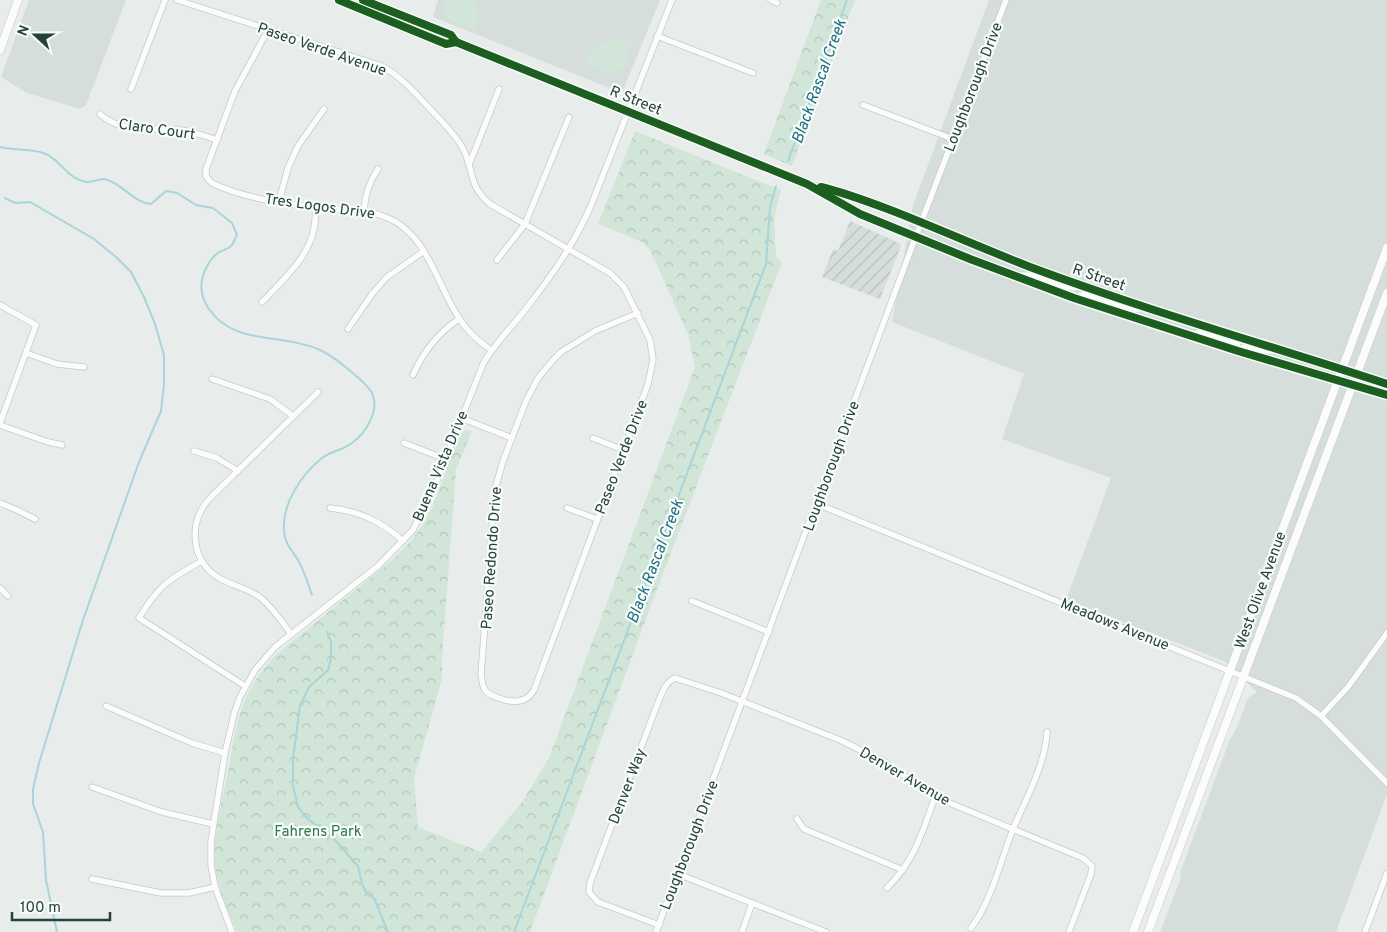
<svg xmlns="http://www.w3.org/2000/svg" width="1387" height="932" viewBox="0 0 1387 932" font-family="Overpass,sans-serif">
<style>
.built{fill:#d6dedb}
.industrial{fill:url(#industrial-furrows)}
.park{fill:url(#park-crowns)}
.pitch{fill:#d1e6d8}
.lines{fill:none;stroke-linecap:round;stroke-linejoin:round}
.stream{stroke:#a9d4db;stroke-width:2}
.minor-casing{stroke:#c5cac8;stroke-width:7}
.tertiary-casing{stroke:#c5cac8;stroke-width:8}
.secondary-casing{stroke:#c3cbc8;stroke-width:9}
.minor{stroke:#fcfcfc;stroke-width:5.5}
.tertiary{stroke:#fcfcfc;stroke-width:7}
.secondary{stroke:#fcfcfc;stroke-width:8}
.cycleway-casing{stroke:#f7fbf9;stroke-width:11}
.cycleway{stroke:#1b5e20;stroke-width:8}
.labels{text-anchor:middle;stroke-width:4.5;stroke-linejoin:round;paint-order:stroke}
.street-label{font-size:15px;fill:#24423a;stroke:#f7fbf9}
.park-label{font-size:15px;fill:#2d7a4b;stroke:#f7fbf9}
.water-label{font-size:16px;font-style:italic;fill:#1c6f80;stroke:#f7fbf9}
</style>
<defs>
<pattern id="industrial-furrows" width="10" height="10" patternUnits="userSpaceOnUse" patternTransform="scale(1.25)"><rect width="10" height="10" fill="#d6dedb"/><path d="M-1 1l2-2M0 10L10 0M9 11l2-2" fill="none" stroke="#b8c0bd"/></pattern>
<pattern id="park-crowns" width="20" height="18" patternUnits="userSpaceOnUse" patternTransform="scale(1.25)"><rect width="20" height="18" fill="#d1e6d8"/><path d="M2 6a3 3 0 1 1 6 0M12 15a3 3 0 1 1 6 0" fill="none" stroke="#b3c6ba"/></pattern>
</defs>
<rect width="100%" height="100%" fill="#e8edeb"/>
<!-- built -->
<g class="built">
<path d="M29,0h97l-40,105 -6,4 -53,-16 -26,-16z"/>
<path d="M438,0h222l-38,93 -189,-76z"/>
<path d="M989,0h398v794l-51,138h-176l21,-54 -1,-5 49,-131 9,-17 10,-27 9,-6 -33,-31 -158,-61 45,-122 -109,-39 22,-65 -132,-52 21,-117z"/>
</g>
<!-- industrial -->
<path class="industrial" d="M850,221l49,22 2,3 -21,53 -58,-22 11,-28 5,2z"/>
<!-- park -->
<g class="park">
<path d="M821,0h34l-63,166 -28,-12z"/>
<path d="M635,131l146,59 -7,29 2,37 6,6 -129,338 -123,332h-293c-10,-23 -20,-44 -22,-69 -2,-30 7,-61 13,-91 4,-22 7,-46 15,-67 7,-19 19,-36 34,-51l114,-93 20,-20 13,-18 8,-15 28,-73 5,-5 7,1 -16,38 -14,189v21l-28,99 4,49 63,25 41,-50 27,-44 146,-391 -7,-33 -38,-84 -8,-8 -44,-18z"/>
</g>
<!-- pitch -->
<g class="pitch">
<path d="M447,0h28l4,16 -3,14 -28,-11 -4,-11z"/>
<path d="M615,39l18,3 -10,26 -11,6 -28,-11c6,-14 16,-22 31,-24z"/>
</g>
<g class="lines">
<!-- stream -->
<g class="stream">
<path d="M0,147c14,4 32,1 46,7 15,7 22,25 40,28 7,1 15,-5 22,-2 16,6 27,23 43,24l15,-13 11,2 19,12 17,3 19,15 5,12c-2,3 -3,7 -5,10 -3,4 -9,5 -13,7 -7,5 -12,13 -15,21 -5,13 -2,26 5,36 25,37 74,24 111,41 12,5 46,32 52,43 8,17 -6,40 -20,50 -9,7 -21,8 -30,15 -20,16 -40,45 -38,72 0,13 8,20 14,30 6,10 10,24 14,35"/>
<path d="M788,161l59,-161"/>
<path d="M5,198l10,5 15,-1 64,37 22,18 15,15 13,25 11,27 9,31v29l-3,27 -22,51 -56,158 -44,143 -6,26v15l10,28 3,48 11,52"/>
<path d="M327,632l4,10v17l-3,11 -19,17 -9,19 -7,53v27l5,21 10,12 25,19 25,28 4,18 5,10 7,4 14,34"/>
<path d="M514,932l252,-668 4,-57 6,-21"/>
</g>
<!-- minor casing -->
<g class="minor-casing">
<g id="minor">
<path d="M177,0l205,66c21,12 35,29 51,46 10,11 22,22 29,35 13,23 5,38 28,57l120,69 14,14 26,53 3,20 -5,24 -114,306c-8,14 -22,13 -35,8 -5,-2 -11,-3 -14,-8 -3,-4 -3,-11 -4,-15l14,-186 8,-28 23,-60 12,-23 16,-19 7,-7 34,-21 43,-18"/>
<path d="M771,0l6,3"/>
<path d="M268,30l-33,61 -29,78v7c2,3 4,6 8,8 32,15 83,22 119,25 19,1 37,1 55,9 39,16 49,67 71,100 8,13 19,23 32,32"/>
<path d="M657,36l96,37"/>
<path d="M131,89l34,-89"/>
<path d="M863,105l90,34"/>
<path d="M100,114c22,20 52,13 79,16 13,1 26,6 38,10"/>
<path d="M469,165l30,-76"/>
<path d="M279,201l9,-33 10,-22 26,-37"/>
<path d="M364,210c1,-16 5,-28 14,-41"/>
<path d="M497,260l28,-36 44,-107"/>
<path d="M262,302c26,-27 58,-54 53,-96"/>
<path d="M0,305l36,20 -36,98"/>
<path d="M348,329l24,-35 15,-17 37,-26"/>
<path d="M26,353l31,11 27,3"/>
<path d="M413,375c10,-23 25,-42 46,-56"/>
<path d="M212,379l58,20 23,17"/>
<path d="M461,418l51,20"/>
<path d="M0,425l48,17 14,3"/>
<path d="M593,438l30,12"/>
<path d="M404,443l41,16"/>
<path d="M194,451l23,7 21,13"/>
<path d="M0,503l17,7 18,9"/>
<path d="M817,504l479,194 25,18 66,67"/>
<path d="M330,508c29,3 51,13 73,33"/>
<path d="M567,508l30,11"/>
<path d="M202,561c-33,18 -43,24 -63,57l106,68"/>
<path d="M0,588l8,8"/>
<path d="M692,601l77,31"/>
<path d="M291,634c-9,-12 -18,-26 -30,-36 -13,-10 -28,-12 -42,-20 -29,-18 -31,-56 -9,-80l108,-106"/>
<path d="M106,706l86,37 33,10"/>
<path d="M1321,716l27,-29 39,-54"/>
<path d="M92,787l70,25 51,12"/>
<path d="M797,819l7,10 99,41"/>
<path d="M678,874l148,58"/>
<path d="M92,879l69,14h28l26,-6"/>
<path d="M887,888c28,-28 35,-55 48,-91"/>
<path d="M659,925l-61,-23 -9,-10 1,-9 67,-178c5,-11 7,-22 18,-27l46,15 119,47 43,21 52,36 148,61 9,8 -1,8 -22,58"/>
<path d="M971,928c21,-28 29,-66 42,-99 13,-31 32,-63 34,-97"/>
<path d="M232,932l-17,-45 -4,-22v-24l14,-88 9,-39 6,-17 15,-27 20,-23 103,-81 35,-36 23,-47 47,-119c12,-21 30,-38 45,-58 25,-32 45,-61 62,-98l82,-208"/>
<path d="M656,932l260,-696 90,-236"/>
<path d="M742,932l10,-29"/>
<path d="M1365,932l22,-59"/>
</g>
</g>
<!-- tertiary casing -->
<g class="tertiary-casing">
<g id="tertiary">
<path d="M339,0l107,44 10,-2"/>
<path d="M363,0l88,35 5,7 351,142 53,30 110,45 104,39 164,53 149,44"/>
<path d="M814,186c76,16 147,55 220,82 117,43 236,77 353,116"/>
<path d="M1021,276c19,-2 35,12 54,11l3,-3"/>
<path d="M1074,298l10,-3h5l40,13 6,1 8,-2"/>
<path d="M1198,333l34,10h5l4,-6"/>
<path d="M1238,351c10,-9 25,1 37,-1"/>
</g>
</g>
<!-- secondary casing -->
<g class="secondary-casing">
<g id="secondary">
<path d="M0,50l18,-50"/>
<path d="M1133,932l254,-684"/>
<path d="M1148,932l239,-639"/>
</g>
</g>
<!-- minor -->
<use href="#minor" class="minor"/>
<!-- tertiary -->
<use href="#tertiary" class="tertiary"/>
<!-- secondary -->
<use href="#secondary" class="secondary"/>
<!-- cycleway casing -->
<g class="cycleway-casing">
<g id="cycleway">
<path d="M339,0l107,44 10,-2"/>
<path d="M363,0l88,35 5,7 351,142 53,30 110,45 104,39 164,53 149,44"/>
<path d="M821,187c25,6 48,15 72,24 46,18 91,38 137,56 118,44 238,78 357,117"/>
</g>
</g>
<!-- cycleway -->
<use href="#cycleway" class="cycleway"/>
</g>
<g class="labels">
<!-- street labels -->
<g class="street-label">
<text transform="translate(322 49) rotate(19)" y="5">Paseo Verde Avenue</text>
<text transform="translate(973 87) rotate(-69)" y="5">Loughborough Drive</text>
<text transform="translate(636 100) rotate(22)" y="5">R Street</text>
<text transform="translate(157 129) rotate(8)" y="5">Claro Court</text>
<text transform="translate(320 206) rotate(8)" y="5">Tres Logos Drive</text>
<text transform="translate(1099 277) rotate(19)" y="5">R Street</text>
<text transform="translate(621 457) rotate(-69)" y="5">Paseo Verde Drive</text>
<text transform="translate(440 466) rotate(-67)" y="5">Buena Vista Drive</text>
<text transform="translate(831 466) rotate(-70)" y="5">Loughborough Drive</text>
<text transform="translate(491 558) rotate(-86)" y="5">Paseo Redondo Drive</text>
<text transform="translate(1260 590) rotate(-70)" y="5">West Olive Avenue</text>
<text transform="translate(1115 624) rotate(22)" y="5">Meadows Avenue</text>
<text transform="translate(905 776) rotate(30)" y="5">Denver Avenue</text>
<text transform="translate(627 786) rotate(-69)" y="5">Denver Way</text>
<text transform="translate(689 845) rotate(-69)" y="5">Loughborough Drive</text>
</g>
<!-- park labels -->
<g class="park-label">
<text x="318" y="836">Fahrens Park</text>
</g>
<!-- water labels -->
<g class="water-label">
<text transform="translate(818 81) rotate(-70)" y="6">Black Rascal Creek</text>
<text transform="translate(654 561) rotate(-69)" y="6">Black Rascal Creek</text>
</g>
</g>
<!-- north arrow -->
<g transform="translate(35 35) rotate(291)" stroke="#f7fbf9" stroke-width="4" paint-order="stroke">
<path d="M0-4L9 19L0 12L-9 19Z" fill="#24423a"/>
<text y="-8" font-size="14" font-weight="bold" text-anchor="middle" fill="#24423a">N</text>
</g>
<!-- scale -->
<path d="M12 912v8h98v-8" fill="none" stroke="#24423a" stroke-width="2.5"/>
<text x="20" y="912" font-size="15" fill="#24423a" stroke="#f7fbf9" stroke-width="4" paint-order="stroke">100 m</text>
</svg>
